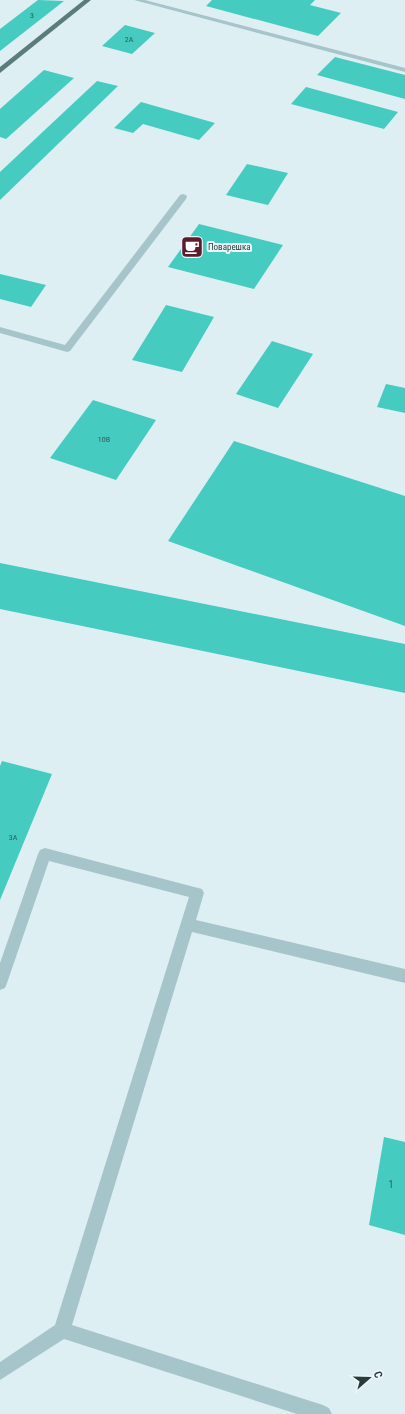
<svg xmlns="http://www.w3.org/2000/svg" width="405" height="1414" viewBox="0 0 405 1414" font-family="'Roboto Condensed',sans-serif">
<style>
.building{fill:#45cbc0}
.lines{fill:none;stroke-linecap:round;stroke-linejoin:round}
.minor{fill:#a6c5ca;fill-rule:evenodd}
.major{fill:#5a7c7c;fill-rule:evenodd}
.labels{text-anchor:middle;stroke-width:4;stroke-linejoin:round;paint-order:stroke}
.number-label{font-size:8px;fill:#305e5b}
.far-poi-label{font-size:9px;fill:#293a39;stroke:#ebf7fb;text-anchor:start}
.near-number-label{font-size:10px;fill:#305e5b}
</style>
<rect width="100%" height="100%" fill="#deeff4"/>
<!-- building -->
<g class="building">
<path d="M38,0l26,1 -64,50v-22z"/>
<path d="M212,0h103l-5,5 31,8 -23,23 -112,-30z"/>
<path d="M125,25l30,8 -23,21 -30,-8z"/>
<path d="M335,57l70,18v24l-88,-24z"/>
<path d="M44,70l30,8 -68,61 -6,-2v-28z"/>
<path d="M97,81l21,5 -118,114v-28z"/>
<path d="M306,87l92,25 -14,17 -93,-25z"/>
<path d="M141,102l74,21 -16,17 -56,-16 -10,9 -19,-5z"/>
<path d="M247,164l41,9 -20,32 -42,-10z"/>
<path d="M199,224l84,21 -29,44 -86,-22z"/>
<path d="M0,274l46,11 -15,22 -31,-8z"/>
<path d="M166,305l48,12 -32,55 -50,-12z"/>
<path d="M272,341l41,13 -35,54 -42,-14z"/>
<path d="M386,384l19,4v25l-28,-6z"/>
<path d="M93,400l63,20 -40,60 -66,-22z"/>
<path d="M234,441l171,55v130l-237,-85z"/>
<path d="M0,563l405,81v49l-405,-84z"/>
<path d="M2,761l50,13 -52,126v-134z"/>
<path d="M384,1137l21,5v93l-36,-10z"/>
</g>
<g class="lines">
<!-- minor -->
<g class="minor">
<path d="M134,0h11l260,68v4z"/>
<path d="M183,194l3,1 1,2 -1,2 -116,152 -3,1 -67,-19v-6l65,18 115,-150z"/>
<path d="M45,848l157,41 2,4 -8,27 209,49v14l-213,-51 -120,393 251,80 6,3 3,6h-35l-233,-75 -64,41v-18l55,-37 134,-428 -140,-36 -42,122 -2,5 -5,2v-27l38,-109 2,-4z"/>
</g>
<!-- major -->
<path class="major" d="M84,0h7l-91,73v-6z"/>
</g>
<!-- icons -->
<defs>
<g id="cafe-square" transform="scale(1.15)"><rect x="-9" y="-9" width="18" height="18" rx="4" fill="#5d1c2d" stroke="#ebf7fb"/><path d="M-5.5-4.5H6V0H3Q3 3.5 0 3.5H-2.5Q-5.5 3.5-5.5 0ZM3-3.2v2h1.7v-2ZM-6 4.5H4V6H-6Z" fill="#fff"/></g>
</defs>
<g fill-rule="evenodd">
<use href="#cafe-square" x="192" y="247"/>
</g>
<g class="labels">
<!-- number labels -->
<g class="number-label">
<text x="32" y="18">3</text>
<text x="129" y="42">2А</text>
<text x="104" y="442">10В</text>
<text x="13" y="840">3А</text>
</g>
<!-- far-poi labels -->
<g class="far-poi-label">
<text x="208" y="250">Поварешка</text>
</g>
<!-- near-number labels -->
<g class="near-number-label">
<text x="391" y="1188">1</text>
</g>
</g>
<!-- north arrow -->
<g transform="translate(369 1378) rotate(70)" stroke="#ebf7fb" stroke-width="3" paint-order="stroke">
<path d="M0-3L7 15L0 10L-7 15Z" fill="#293a39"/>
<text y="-6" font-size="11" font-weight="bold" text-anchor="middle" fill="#293a39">С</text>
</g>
</svg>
